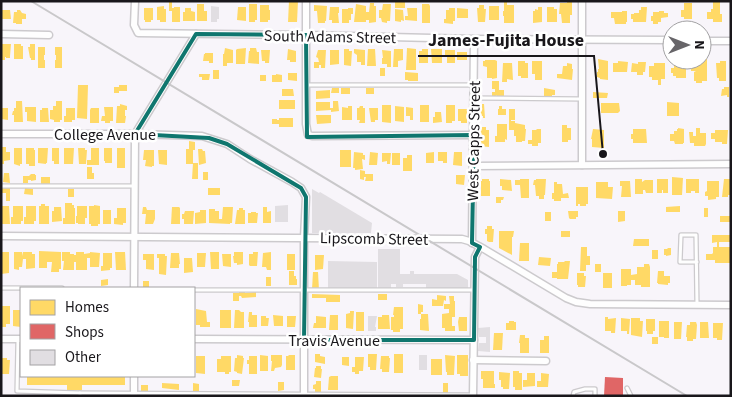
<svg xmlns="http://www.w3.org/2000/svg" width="732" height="397" viewBox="0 0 732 397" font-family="'Source Sans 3',sans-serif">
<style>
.homes{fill:#ffd966}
.shops{fill:#e06666}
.building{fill:#e1dee2}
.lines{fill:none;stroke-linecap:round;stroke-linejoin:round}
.lane-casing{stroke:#cccacd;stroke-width:5.5}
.street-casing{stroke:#cccacd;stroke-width:9}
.lane{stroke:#fefefe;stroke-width:3}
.street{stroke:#fefefe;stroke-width:6}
.rail{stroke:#c9c8ca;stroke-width:2}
.marked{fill:none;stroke:#0f766e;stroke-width:4;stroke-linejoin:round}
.labels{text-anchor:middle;stroke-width:5;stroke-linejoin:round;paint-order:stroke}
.street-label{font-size:16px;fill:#19171b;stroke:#fff}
.leader{fill:none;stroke:#19171b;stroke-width:2}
.callout-dot{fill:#19171b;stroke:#fff;stroke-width:2}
.callout-label{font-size:18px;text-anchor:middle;font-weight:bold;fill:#19171b;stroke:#fff;stroke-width:5;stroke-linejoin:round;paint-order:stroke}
</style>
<rect width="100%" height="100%" fill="#f8f5fa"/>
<!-- homes -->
<g class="homes">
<path d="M169,1h3v7h2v-1h6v15h-8v-11h-3z"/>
<path d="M289,1h9l-1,21h-9z"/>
<rect x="395" y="1" width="10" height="7"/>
<path d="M504,1h3v4h7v18h-10v-7h-1v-5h1z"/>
<path d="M713,1h7v13h2v8h-9v-3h-6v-7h4v-3h2z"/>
<path d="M567,2h5v13h-2v8h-8l-1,-9h-2l1,-11h7z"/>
<path d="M370,3h4v3h2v16l-7,1v-3h-3v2h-12l2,-18 10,2v6h3z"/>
<path d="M684,3h8v16h-8v-2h-3v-7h3z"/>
<path d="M197,4h7v7h3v10h-10z"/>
<path d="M249,4h8v16h-2v2h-6z"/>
<path d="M383,4h8l-1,17h-3v2l-5,-1 -1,-4h-2v-8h3z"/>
<path d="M422,4h7l1,2v17h-8z"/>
<path d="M260,5h9v5h1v10h-2v2h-8z"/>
<path d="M314,5l13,1 -1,15h-1v2h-7l-1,-12h-3z"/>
<path d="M479,5h5v4h2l-1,13h-7l-1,-14h2z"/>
<path d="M164,6v3h2v13h-6v-2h-3v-13z"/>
<rect x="489" y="6" width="10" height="14"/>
<path d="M238,7h8v14l-9,-1z"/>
<path d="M330,7h9v6h-1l1,10h-7v-3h-3z"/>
<path d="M538,7h4v15l-9,1v-12h2v-2l3,1z"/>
<path d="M547,7h7v2h3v13h-10z"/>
<path d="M641,7h6l-1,15h-13v-3h-2v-5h3v-1h5v-3h2z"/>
<path d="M144,8h9v12h-2v2h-6v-2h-1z"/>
<path d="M185,8h6v3l4,1v9h-12v-9h2z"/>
<path d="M348,8h5v6h-2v6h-2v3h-7v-14h6z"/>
<path d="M407,8h10v13l-12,-1v-4h3z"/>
<path d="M449,8h6v13h-2v3l-9,-1v-4h2v-9h3z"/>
<path d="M457,8l11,1v9h-11z"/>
<path d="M395,9l8,1 1,11 -3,-1v2l-6,-1z"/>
<path d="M1,10h9l1,9h-10z"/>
<path d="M17,10h3l2,3 4,1v5h-4v5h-6v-1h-3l1,-11h3z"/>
<path d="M622,11h5v11h-1v2h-11l-1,-6h-3v-6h11z"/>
<path d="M659,11h5v2h4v4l-7,1v4h-3v2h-5v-3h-2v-5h2v-4h6z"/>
<path d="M1,44h10l-1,12v2h-4v-1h-1v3h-4z"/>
<path d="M14,44h7v2h2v13h-9z"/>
<path d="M30,44h5v16h-4v-2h-1l-2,-11h2z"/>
<path d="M38,47h7v8h-1v5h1v8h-7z"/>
<path d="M55,47h7v21h-7v-8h1v-5h-1z"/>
<path d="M225,48l8,2v13h-6v3h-4v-12h1z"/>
<path d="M246,48l-1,16h-9v-14l1,-1z"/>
<path d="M250,48h6l1,4h2v12l-11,-1 1,-12h1z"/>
<path d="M407,48l9,1v21h-10z"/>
<path d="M288,49l8,2v11h-6v-2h-3z"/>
<path d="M344,49h5v2h3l-1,15 -7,-1z"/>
<path d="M354,49l11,1v15h-4v-3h-4v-7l-3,-2z"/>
<path d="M368,49h7l1,17h-9z"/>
<path d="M394,49h9v11l-5,1v6h-5z"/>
<path d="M422,49h6v14h-9v-12h3z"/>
<path d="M431,49h11v14h-10z"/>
<path d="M261,50h9l-1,13h-4v-2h-3z"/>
<path d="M318,50h8l-1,18h-4v-3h-2v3h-5v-6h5l-1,-4 -2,-1z"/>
<path d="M330,50h9v14l-9,1z"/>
<path d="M382,50l9,1v16h-4v-3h-5v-6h1z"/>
<path d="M445,50h10v13h-8v-8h-2z"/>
<rect x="457" y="52" width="10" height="8"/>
<path d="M205,53h8v10h-4v-2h-6l1,-7h1z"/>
<path d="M702,58h5v23h-5v2h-6v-2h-2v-9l2,-1h-5v-6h3v-5h8z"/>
<path d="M598,59l10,2v19l-8,-1v-1l-3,-1v-5h1v-3h1z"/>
<path d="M485,60h10l2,1v17l-5,1v-1h-5v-11l-4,-1v-5h2z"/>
<path d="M518,61h7v2h3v15h-7v-2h-3z"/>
<path d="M532,61h10v19h-7v-6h-3z"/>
<path d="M618,61l10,1 -1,10h-14v-9h5z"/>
<path d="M674,61h4v2l2,1h6v14h-10v-2h-3v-3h-2v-5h3z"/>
<path d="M720,61h6v20h-7v-3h-2l-1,-15h4z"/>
<path d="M638,62h8l-1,10h-2v3h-6v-3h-6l1,-9 6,1z"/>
<path d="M503,63h9l1,17 -6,-1v3h-5z"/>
<path d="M567,63l5,1v5h1l-1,11 -15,-2v-4h5l1,-8h4z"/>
<path d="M654,63h11v16h-4v6h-3v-5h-6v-3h-3v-11h5z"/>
<rect x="380" y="68" width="5" height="8"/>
<rect x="213" y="70" width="6" height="9"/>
<path d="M405,72l13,1v8h-10v-1h-3z"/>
<path d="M288,73h9v8l-9,-1z"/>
<path d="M199,74h11l-1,6h-7v-3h-3z"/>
<path d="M276,74l6,1v7h-10v-7h4z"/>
<rect x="260" y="75" width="6" height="6"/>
<path d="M492,81h7v9h5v8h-7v-3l-1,2h-4v-5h3v-3h-3z"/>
<path d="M78,85h10l-1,34 -10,-1z"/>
<path d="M119,85h8v6h-8v2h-5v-6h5z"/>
<path d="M724,87h5v10h-2v-2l-6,1 1,-7h2z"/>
<path d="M332,88h7v5h-8z"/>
<rect x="341" y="88" width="9" height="6"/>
<rect x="366" y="88" width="8" height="6"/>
<path d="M544,88l11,2v5h-3v2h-8z"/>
<path d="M282,89h11l1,7h-12z"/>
<path d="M330,90v8l-14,1v-8z"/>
<path d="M593,92l15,1 -1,5h-14z"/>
<rect x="279" y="100" width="16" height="9"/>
<path d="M16,101h6l1,21h-9v-7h-2l1,-4h1v-3h2z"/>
<path d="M56,101h6v19h-2v2h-6v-2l-4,-1v-9h3v-4h3z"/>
<path d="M333,101h5l1,10 -8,1v-2l-15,1v-9h14v6h3z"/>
<path d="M667,102l12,1v13h-12z"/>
<path d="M601,103h18l1,8 -2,2h-17z"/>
<path d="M120,104l7,2v4h-2v6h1l-1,7h-9l1,-17h3z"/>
<path d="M477,104h7l1,14h-2v-2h-6z"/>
<path d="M382,105h9v18l-9,-1z"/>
<rect x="420" y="105" width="9" height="17"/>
<path d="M446,105h9v16h-3v2h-6z"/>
<path d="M348,106h4v14h-10v-13l6,1z"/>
<path d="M360,106h3v2h2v15h-6l1,-3h-3v-12h2z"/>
<path d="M395,106l9,1v15l-9,-1z"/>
<path d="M499,106h3v3h4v6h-8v-6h1z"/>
<path d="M25,107h11v15l-9,-1v-9h-2z"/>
<path d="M104,107h9v14h-3v2h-5v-2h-4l1,-5h3z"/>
<path d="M406,107l7,1v12h-3v-4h-4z"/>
<path d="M1,108h7v12l-7,-1z"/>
<path d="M42,108h6l1,14h-9v-12h2z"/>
<path d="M66,108h9v12h-3v2h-8v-6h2z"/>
<path d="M91,108h8v15h-9v-13z"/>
<path d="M369,108h9v12h-3v2h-4z"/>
<path d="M458,109h9v14h-6v-2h-3z"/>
<path d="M509,109h6v11h-4v1h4v2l10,2v4h1l-1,12h-3v1h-6v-6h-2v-6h-5z"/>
<path d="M435,112h6l1,10 -9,1v-6h2z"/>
<path d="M316,115h15v8l-14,1z"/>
<path d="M279,118h14v9h-14v-3h-7v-5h5v1h2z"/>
<path d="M497,124h10v16l-2,-1v3h-10v-6h2z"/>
<path d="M562,125h5v3h4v12h-3v2h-6z"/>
<path d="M480,127h6v3h3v17l-10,-1v-2h-4v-5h4z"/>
<path d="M678,128l6,1v14h-1v1h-8l-1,-3h-4v-7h4v-3h3v-2h1z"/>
<path d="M696,128h4v5h6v11l-1,2h-11v-3h-4l-1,-11h4v4h3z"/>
<path d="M537,129h4v14h-3v3h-6v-2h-4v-4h4v-10h4z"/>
<path d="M593,129l11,1v18l-12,-1v-8h-1z"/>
<path d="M633,129h13l1,14h-14v-4h-2v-5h2z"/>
<path d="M715,130h13l-1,14h-5v-2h-7v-3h-4v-6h4z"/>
<path d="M189,141l6,1v8h-2v14h-7v-15h3z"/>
<path d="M2,147h4v5h4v8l-6,1v3h-3z"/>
<path d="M14,148h8v16h-2v2l-6,-2z"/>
<path d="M26,148h8v2h1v16h-6v-2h-3z"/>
<path d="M38,148h10l-1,15h-1v1l-8,-1z"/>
<path d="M52,148h7v16h-5v-3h-2z"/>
<path d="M64,148h10l-1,16h-9z"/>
<path d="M78,148h7v2h2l-1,14h-7z"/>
<path d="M91,148h8v17h-12v-5h4z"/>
<path d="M104,148h8v15h-7v-2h-1z"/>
<rect x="117" y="148" width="8" height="20"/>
<path d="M198,149h4l1,2h2l1,12 -7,2z"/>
<path d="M144,150h10v16h-2v1l-7,-1 1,-6h-3z"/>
<path d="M158,150h9v15l-8,-1z"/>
<rect x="340" y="150" width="11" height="17"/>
<path d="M354,152l9,1v2h2v5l-3,-1 1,10 -8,1v-2h-2z"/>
<path d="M370,152l8,1 -1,12h-8z"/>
<path d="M434,152v11h-8v-10z"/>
<path d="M438,152h9v11h-4v-2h-5z"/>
<path d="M454,152h8v14l-9,-1z"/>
<path d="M382,153h9l-1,11h-3v-3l-5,1z"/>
<rect x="392" y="153" width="8" height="12"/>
<path d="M407,155h5v16h-9v-13h4z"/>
<path d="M193,163h5v16h-6z"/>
<path d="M87,167h5v6h2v6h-7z"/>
<path d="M360,170l5,1v3h8v7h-8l1,-4h-2v3l-4,-1z"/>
<rect x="203" y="172" width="5" height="8"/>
<path d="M4,173h5l1,10 -7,-1z"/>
<path d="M31,174h4v1h1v5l-5,1v-1h-3v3h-5v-7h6z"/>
<path d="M456,175h9l-1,10 -8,-1z"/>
<rect x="41" y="177" width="9" height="7"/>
<path d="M672,177l11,1 -1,17h-10z"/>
<path d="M482,179h7v2h1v15h-9v-15h1z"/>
<path d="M500,179l11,1 1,11 -10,-1v-4h-2z"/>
<path d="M520,179h9v19h-8l-1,-13h-5v-5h5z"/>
<path d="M536,179h10l-1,16h-1v4h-5v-3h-3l-1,-11h-2l1,-5h2z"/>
<path d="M635,179h7v3l3,-2h8v13h-7l-1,-3h-2v4h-8z"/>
<path d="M657,179h11v14h-5v-3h-1v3h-5z"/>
<path d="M686,179h13v14h-4v-2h-4v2h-5z"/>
<path d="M724,179h7v16h-3v2h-6z"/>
<path d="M620,181h10l1,16h-10l1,-11h-2z"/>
<path d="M707,181h12v16h-3v2l-8,1v-4h-3v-4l2,-1z"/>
<path d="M554,182h3v2h5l1,10 5,-1 1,5h-8v3h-7v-2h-2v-6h2z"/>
<path d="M596,182h12v5h5l-1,12 -16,-1z"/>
<path d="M1,187h9v14h-4v-8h-5z"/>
<path d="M576,187h12v17h-2v2h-6v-2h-2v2h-2z"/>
<path d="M25,188l8,1v6l-9,-1z"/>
<rect x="208" y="188" width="12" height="7"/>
<rect x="68" y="189" width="6" height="8"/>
<path d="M496,197h8l-1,3h-2v3h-5z"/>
<path d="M65,203h7v2h2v3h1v16h-12v-6h2z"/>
<path d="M41,204h4v2h4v18h-10v-18h2z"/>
<path d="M94,205l6,1v18h-2v2h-7v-2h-2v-18h5z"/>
<path d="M1,206h8l1,18h-9z"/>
<path d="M13,206h10v15h-2v3h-10v-7h2z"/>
<path d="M26,206h10v15h-2v3h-10v-7h2z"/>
<path d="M77,206h10v12h-2v6h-7v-1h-2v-7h1z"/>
<path d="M680,206v6h-14v-5z"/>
<path d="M54,207h7l1,14 -10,1v-11h2z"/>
<path d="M143,207h3l1,3h8v9l-2,5h-8l1,-10h-4z"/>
<path d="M172,207h7l1,1v16h-9z"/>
<path d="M223,207h10l-1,16h-2v1l-21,-1v-14h6v2h4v8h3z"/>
<path d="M263,207h4v5l4,-1v12h-8z"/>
<path d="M117,208h9v15h-3v2l-9,-1v-6h3z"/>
<path d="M239,208h4v2h2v14h-10l2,-14h2z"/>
<rect x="704" y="208" width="4" height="9"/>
<rect x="103" y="210" width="8" height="14"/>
<path d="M200,210h6v13l-11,1v-11l5,-1z"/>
<path d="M185,211h9l-1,13h-9v-5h-2v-5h2z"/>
<path d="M568,211h10v6h-2v2h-6l-1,-1z"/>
<path d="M618,211h7v10l-7,1z"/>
<path d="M251,212h5v1h2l-1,10h-9v-10h3z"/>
<rect x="545" y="212" width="6" height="9"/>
<rect x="720" y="216" width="10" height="6"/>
<path d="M487,226h5v3h2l-1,13h-4l-2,-1v-7h-2v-5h2z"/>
<path d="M499,231h15l-1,6h-1v18l-13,-7z"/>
<rect x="561" y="231" width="9" height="6"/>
<path d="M712,235h19v7h-12v5h12v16h-16v-3h-9v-6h6l1,-1v-6h4v-5l-5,1z"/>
<path d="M634,239h15v7h-16z"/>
<path d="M520,243h9v18h-10z"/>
<path d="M581,247h6v9h3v9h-4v6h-6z"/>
<path d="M668,248h3v7l-5,1v-1h-2v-6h3z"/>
<rect x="652" y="250" width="6" height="9"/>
<path d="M39,251l22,1v17h-2v3h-8l1,-10h-5v6h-8z"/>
<path d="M1,252h8v21l-8,1z"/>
<path d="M14,252h8v4l1,-4h9v2h3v14l-9,1v-10h-3l-1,8h-3v3l-5,-1z"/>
<path d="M62,252h8v2h4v1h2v-3h8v2l6,-1v-1l10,1 -1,14h-9v-9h-3v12h-11v-8h-2v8h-11l1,-9h-2z"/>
<path d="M115,252h10l1,18h-10z"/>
<path d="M210,252h9v17h-8z"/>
<path d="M234,252h9v12l-6,1v-2h-3l-1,-7h1z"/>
<path d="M253,252h5l-1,14h-7l-1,-1v-11h4z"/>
<path d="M271,252v18h-4l-1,-3h-4l1,-14z"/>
<path d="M103,253h9v15h-2v2l-9,1v-5h2z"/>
<path d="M171,253h8l1,11h-1v4h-9z"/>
<path d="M197,253h9l-1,14h-8z"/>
<path d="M143,254h11v16l-8,-1v-9h-3z"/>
<path d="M157,254h8v2h2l-1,19 -7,-1v-16h-2z"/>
<path d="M222,254h9v13l-8,-1z"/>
<rect x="287" y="254" width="8" height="16"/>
<path d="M315,255h9l-1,14 -8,1z"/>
<path d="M539,257l12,1 -1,8 -12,-1z"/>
<path d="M184,258h8l1,14 -9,1z"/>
<path d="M565,261h5l-2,18h-11v-1h-5v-6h5v-8h1v-2h6z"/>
<rect x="595" y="264" width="6" height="8"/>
<path d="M644,264h5l1,3v20h-9v-2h-6v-5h-4v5h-4v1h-6v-17h10v6l6,-1v-7h7z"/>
<path d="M289,271h5v5h2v3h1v6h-8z"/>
<path d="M658,271h6v5h6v7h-2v2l-10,-1v-1h-1z"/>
<path d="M313,272h5l1,18 -7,-1z"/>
<path d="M577,273h7v3h2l-1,11h-7v-2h-1z"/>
<rect x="603" y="273" width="9" height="15"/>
<rect x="266" y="277" width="5" height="9"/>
<path d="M108,279v6l-7,1v-6z"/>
<rect x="143" y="281" width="6" height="6"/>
<path d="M239,292h6v1l11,-1v5l-14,1 -1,-2h-2v5h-6v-8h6z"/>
<path d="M312,294l28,1v7h-14v-4h-14z"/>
<rect x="378" y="294" width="9" height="6"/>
<path d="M437,295l9,1v5l-2,-1 -1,6h-11v-7l5,1z"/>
<path d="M449,296h5v5h1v16h-3v9h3v5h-10v-3h-3v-14l7,-1v-4h-5v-5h6z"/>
<path d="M418,304l5,1v7h-2v2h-3z"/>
<path d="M2,306h8v18h-4v3h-5z"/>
<path d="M394,307h9v22h-3v3h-7v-2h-2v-13h3v-2h-1z"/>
<path d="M196,309l10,2 1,11h3v5h-10v-2h-4z"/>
<path d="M13,310h7v3h1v14l-8,-1z"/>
<rect x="220" y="310" width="11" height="18"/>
<path d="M235,310h4l2,2h3v16h-10z"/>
<path d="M350,311h4l-1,18 -7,-1v-14l4,-1z"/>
<path d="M249,312h3v3h5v12h-8v-5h-1z"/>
<rect x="356" y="312" width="8" height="19"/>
<path d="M421,314h7l1,17 -9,-1v-11h1z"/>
<path d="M273,315l10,1v10h-9z"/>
<path d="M330,315h8v15h-9z"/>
<path d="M382,315h7l1,14h-12v-12h4z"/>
<path d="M261,316h5v2h3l-1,8h-7z"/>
<path d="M287,316h9l-1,11h-8z"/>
<path d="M316,316l10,1v11h-13l1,-5h2z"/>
<path d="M459,317h8v14h-8l-1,-9z"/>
<path d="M605,317h3v2l8,-1 -1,15h-4v-2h-6z"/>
<path d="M621,318l9,1 -1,15h-2v-3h-6z"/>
<path d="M631,318h9v3h3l-1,16 -11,-2z"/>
<path d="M646,319h9v12h-2v3h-6v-3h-1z"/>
<path d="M509,321h5v1h2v8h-10v-7h3z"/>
<path d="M659,321h10v17h-5v-1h-5z"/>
<path d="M674,322h8l-1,17h-7z"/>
<path d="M690,322h6l1,3 -1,14h-3v2h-6v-4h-1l1,-12h3z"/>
<path d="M700,322h8l1,16h-9z"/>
<path d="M713,323h10l-1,17h-5v-2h-4z"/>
<path d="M494,333h9l-1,17h-9z"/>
<path d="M520,335h5v3h4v15h-9v-10h-1z"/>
<path d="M544,336h5v17h-9v-13h4z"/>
<rect x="652" y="337" width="6" height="7"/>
<path d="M315,354h5v2l5,1v7l-10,-2z"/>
<path d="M368,354h9l-1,16h-6v-3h-2z"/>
<rect x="394" y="354" width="9" height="19"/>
<path d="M237,355l6,1v2h1l-2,16 -5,-1v-1l-3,-1 1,-13h2z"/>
<path d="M260,355l8,1v15h-8z"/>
<path d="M271,355h11v10l-1,2 -6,1 -1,3h-3l1,-10h-1z"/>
<path d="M289,355h6v15h-9v-14h2z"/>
<path d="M445,355l10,1 -1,19h-7v-3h-1z"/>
<path d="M457,355h11v21h-8v-2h-3z"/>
<path d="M196,356h9v18l-9,-1z"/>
<path d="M221,356h10v16h-2v2h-4v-2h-8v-13h4z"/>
<path d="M249,356h8v18h-8v-10h-2v-4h2z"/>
<path d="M381,356h8v2h1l-1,14h-7v-3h-2z"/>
<path d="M342,357h7v9l-7,-1z"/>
<path d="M355,357h9l-1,14h-4v3h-4v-2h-3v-5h3z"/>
<path d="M2,358h5v2h3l-1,14h-7z"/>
<rect x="431" y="359" width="11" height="16"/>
<path d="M316,366h5v3h1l-1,9 -7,-1 1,-9h1z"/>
<path d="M481,371h13v13h1v4h-12v-9h-2z"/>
<path d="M513,371h6v2h3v17h-7v-3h-2z"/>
<path d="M499,372l11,1 -1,16h-6v-2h-2v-7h-2z"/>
<path d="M527,373h8v13l-12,1v-7h4z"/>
<path d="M541,373l8,1 -1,13h-11v-6h4z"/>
<path d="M27,376h98v9h-43v5h-15v-5h-40z"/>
<path d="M331,376h7v14h-10l1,-13z"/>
<path d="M232,380h8l-1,6h-7z"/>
<path d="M316,381h5v11h-6v-3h-2v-4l3,-1z"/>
<path d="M278,382h6v8l-6,1z"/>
<path d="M162,383l17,1v6l-17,-2z"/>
<path d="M193,383l6,1v7h-6z"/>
<rect x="443" y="383" width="5" height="10"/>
<rect x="141" y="385" width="7" height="6"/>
</g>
<!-- shops -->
<path class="shops" d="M605,377l18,1v18h-19z"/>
<!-- building -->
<g class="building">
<path d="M211,6l8,1v12h-2v3h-6z"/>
<path d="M312,189l7,4 1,-1 52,31 -1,10h-59z"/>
<path d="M288,205v17h-13v-16z"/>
<path d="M378,249h22v25h10v-3h4v3h43l11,6v8h-42v-4h-23v3h-7v-3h-5v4h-13z"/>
<path d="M328,261l49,1v26h-49z"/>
<path d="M368,316h9l-2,11h1v4h-8z"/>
<path d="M490,327v25l-12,-1 1,-8h7v-6h-7l-1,-9z"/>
<rect x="419" y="355" width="8" height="15"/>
</g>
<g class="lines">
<!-- lane casing -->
<g class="lane-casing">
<g id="lane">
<path d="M307,85h166"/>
<path d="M475,98l106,1"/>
<path d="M1,186h133"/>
<path d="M697,262h-17l1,-27h15l1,69"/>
<path d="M1,288h61"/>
<path d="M194,290h280"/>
<path d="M18,340l-1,51 63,2v3"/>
<path d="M627,388l4,8"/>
<path d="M80,393l392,2"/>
<path d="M573,396l1,-4 11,-3h10v7"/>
</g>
</g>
<!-- street casing -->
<g class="street-casing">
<g id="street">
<path d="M135,1l-1,24 4,8 168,2 168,4 198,1"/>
<path d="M306,1v123l2,11 4,1 162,-1"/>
<path d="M1,34l48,1"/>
<path d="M702,41h29"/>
<path d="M1,134h134l67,2 25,8 23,15 42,23 9,6 5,9 -2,41v158"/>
<path d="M582,165v-164"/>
<path d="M473,166l258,-2"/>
<path d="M1,236l461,3 7,2 15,8 82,49 10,4 14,2 141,1"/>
<path d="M472,243l2,-204"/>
<path d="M134,288l1,-154 61,-100"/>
<path d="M1,339h20"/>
<path d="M194,339l280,1"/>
<path d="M473,360l73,1"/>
<path d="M134,396v-20"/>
<path d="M473,396l2,-139 5,-10"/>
</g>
</g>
<!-- lane -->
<use href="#lane" class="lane"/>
<!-- street -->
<use href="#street" class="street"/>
<!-- rail -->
<path class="rail" d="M31,1l656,395"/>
</g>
<!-- marked area -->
<path class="marked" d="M196,34l110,1 1,102 167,-2 -2,108 8,4 -5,10 -1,83h-170l2,-143 -5,-9 -74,-44 -18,-6 -74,-4z"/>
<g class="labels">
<!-- street labels -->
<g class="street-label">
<text transform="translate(330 36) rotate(1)" y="6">South Adams Street</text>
<text x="105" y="140">College Avenue</text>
<text transform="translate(473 141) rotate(-89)" y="6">West Capps Street</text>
<text transform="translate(374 238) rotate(1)" y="6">Lipscomb Street</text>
<text x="334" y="346">Travis Avenue</text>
</g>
</g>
<!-- callouts -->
<path class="leader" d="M603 154L594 56H418"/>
<circle class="callout-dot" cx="603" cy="154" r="5"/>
<g class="callout-label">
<text x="506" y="46">James-Fujita House</text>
</g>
<!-- border -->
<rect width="732" height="397" fill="none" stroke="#19171b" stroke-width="5"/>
<!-- legend -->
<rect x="20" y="287" width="175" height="90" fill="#ffffff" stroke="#a3a2a4"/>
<rect x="30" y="300" width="25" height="15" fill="#ffd966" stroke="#a3a2a4"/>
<text x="65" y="312" font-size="15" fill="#19171b">Homes</text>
<rect x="30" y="324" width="25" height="15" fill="#e06666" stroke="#a3a2a4"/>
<text x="65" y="337" font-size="15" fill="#19171b">Shops</text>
<rect x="30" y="350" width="25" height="15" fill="#e1dee2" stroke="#a3a2a4"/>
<text x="65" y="362" font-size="15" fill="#19171b">Other</text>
<!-- north arrow -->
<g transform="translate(687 45) rotate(90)"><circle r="24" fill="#ffffff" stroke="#a3a2a4"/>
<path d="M0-4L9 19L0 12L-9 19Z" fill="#676569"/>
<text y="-8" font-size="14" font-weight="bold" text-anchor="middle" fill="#19171b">N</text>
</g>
</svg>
